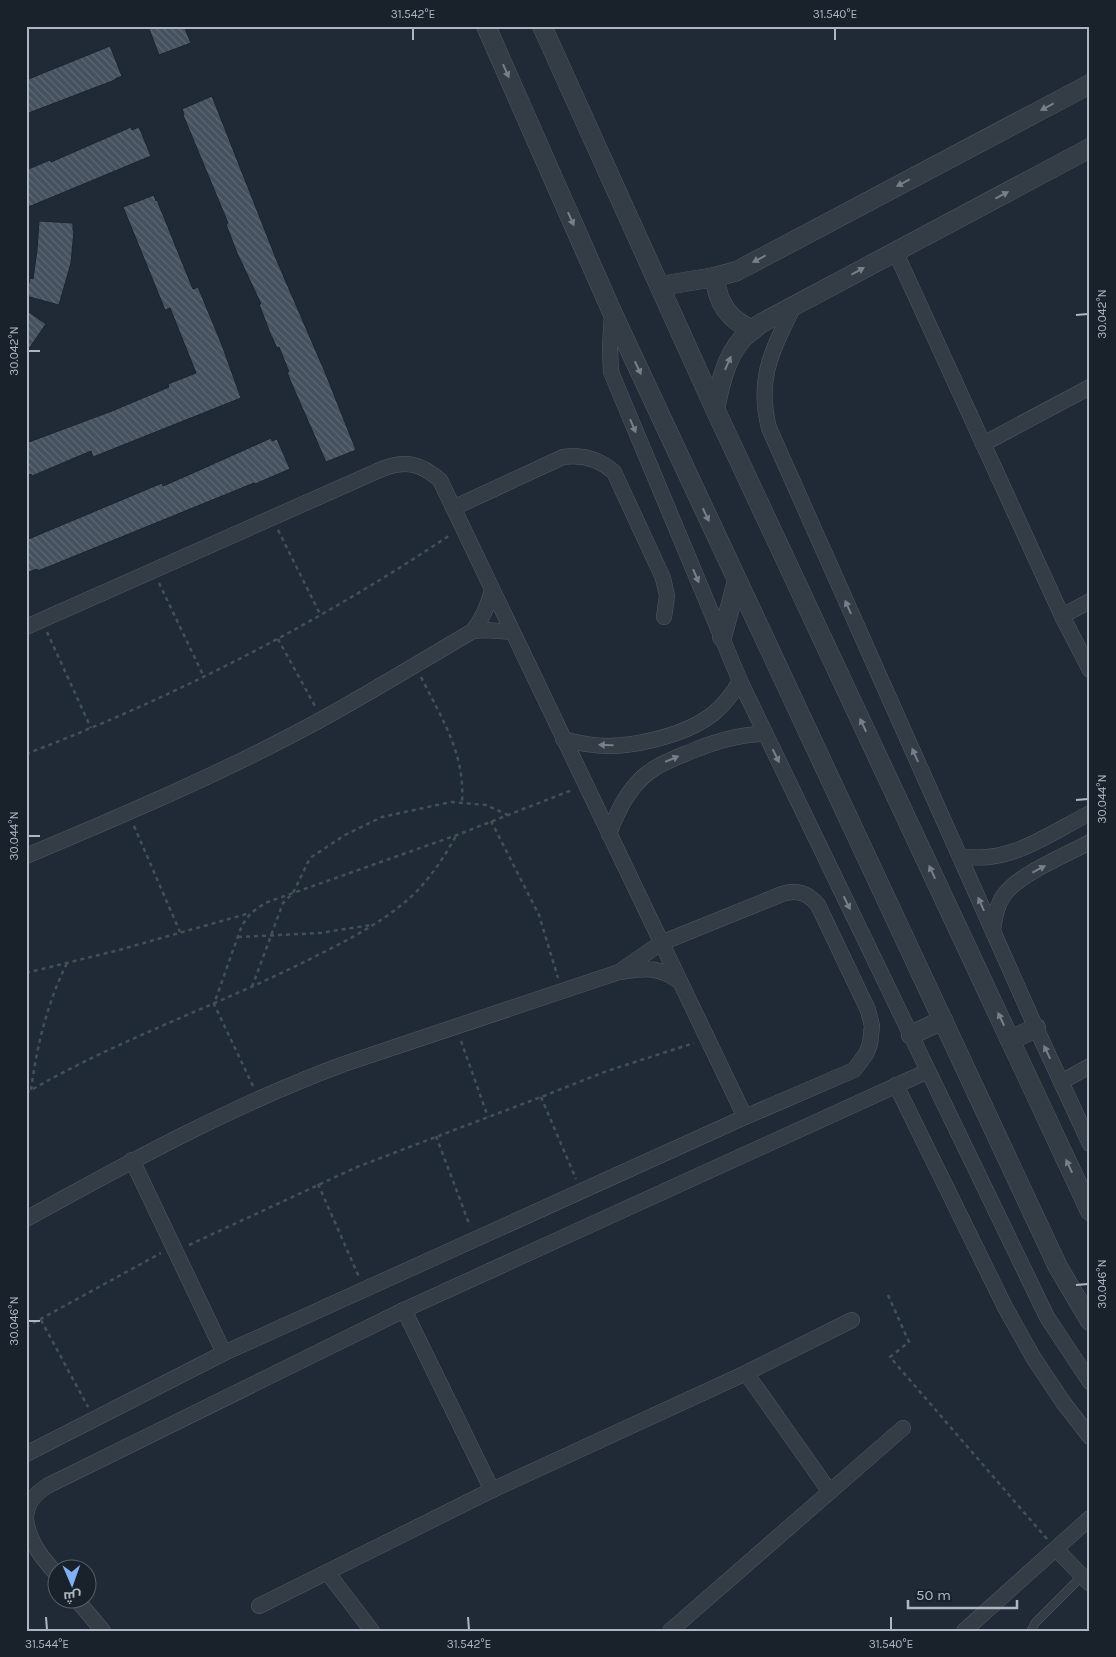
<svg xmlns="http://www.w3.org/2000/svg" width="1116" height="1657" viewBox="0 0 1116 1657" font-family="Karla,Cairo,sans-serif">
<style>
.building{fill:url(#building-back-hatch);stroke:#1b232d}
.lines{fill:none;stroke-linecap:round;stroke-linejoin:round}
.service-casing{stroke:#515964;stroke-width:9}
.minor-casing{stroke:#515964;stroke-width:16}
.tertiary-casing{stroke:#515964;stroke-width:20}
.path{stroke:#405254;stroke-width:2.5;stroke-dasharray:4 4;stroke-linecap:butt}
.service{stroke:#343c46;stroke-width:8}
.minor{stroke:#343c46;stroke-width:15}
.tertiary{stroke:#343c46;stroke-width:19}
.oneway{fill:#777f8b}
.ticks{fill:none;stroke:#aeb6c3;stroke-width:2}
.neatline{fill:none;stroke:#aeb6c3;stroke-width:2}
.ticks-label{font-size:12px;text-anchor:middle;fill:#aeb6c3}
</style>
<defs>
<pattern id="building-back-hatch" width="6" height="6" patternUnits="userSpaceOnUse" patternTransform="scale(1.25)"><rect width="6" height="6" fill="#46515f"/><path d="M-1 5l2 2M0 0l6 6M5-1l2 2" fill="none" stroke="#5e6874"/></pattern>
</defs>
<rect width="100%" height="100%" fill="#202a36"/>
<!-- building -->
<g class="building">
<path d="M148,26h36l7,17 -32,12z"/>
<path d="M110,46l12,30 -7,3v1l-89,34v-34z"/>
<path d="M212,96l65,165 48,111 31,78 -30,12 -36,-82 -3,-8h2l-10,-25 -2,1 -7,-15 -11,-29h2l-24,-51 -11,-29 2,-1 -45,-108 1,-1 -2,-5z"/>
<path d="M131,127l1,3 7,-3 12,29 -125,52v-38l24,-10 1,2z"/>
<path d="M154,195l2,6 1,-1 36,89 5,-2 24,58 19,53 -148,59 -2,-6 -59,25 -1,-2 -5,2v-33l86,-32 57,-24 -1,-3 28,-11 -26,-65 -5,2 -42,-103z"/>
<path d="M39,221l34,2v8h1l-3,32 -12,42 -33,-9 4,-18 3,1 4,-29z"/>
<path d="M26,310l20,14 -20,29z"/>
<path d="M271,438l1,3 5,-2 13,30 -35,15 -1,-1 -216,88 -1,-2 -11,4v-33l136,-57 1,3 23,-10z"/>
</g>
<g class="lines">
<!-- service casing -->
<g class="service-casing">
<path id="service" d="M1031,1631l4,-8 47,-47"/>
</g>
<!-- minor casing -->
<g class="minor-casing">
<g id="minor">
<path d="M895,251l167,365 28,54"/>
<path d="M794,305c-21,45 -38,72 -25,123l267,600 54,116"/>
<path d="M612,312l-2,36 1,24 129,309 307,636 43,65"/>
<path d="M983,444l107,-57"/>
<path d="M453,508l110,-51c20,-3 36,2 51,15l49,106 4,18 -3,21"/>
<path d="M1062,616l28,-15"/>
<path d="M26,627l356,-158c24,-9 38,-6 58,11l305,637"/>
<path d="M473,631l12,-1 27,2"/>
<path d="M563,739c8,2 15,4 23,5 36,7 98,-7 128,-31 11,-9 19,-20 26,-32"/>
<path d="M609,834c9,-25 22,-52 46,-66 13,-8 28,-13 42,-19 23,-9 44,-15 68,-15"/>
<path d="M26,856c100,-42 201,-85 296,-137 51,-28 101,-59 151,-88 10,-13 15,-25 19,-41"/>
<path d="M960,856c49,9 87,-21 130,-43"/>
<path d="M993,932c1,-13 3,-26 11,-37 15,-21 62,-40 86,-53"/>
<path d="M1061,1082l29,-16"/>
<path d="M896,1085l109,222 28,50 30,45 27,35"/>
<path d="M132,1160l92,193"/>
<path d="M26,1219c103,-57 207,-114 318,-155l275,-92c27,-3 37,-7 60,9"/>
<path d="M404,1310l88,180"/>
<path d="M746,1373l84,119"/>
<path d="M26,1454l198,-101 521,-236 109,-47 12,-16 4,-10 2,-18 -4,-16 -50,-105c-10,-12 -21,-16 -36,-11l-121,49 -42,29"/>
<path d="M26,1516c2,-15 8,-21 21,-30l357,-176 524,-239"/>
<path d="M26,1519c3,24 17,40 32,57"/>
<path d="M1056,1549l34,35"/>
<path d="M327,1572l45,59"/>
<path d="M77,1600l26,31"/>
<path d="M259,1606l233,-116 254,-117 106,-53"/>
<path d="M670,1631l233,-203"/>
<path d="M964,1631l126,-113"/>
</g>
</g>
<!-- tertiary casing -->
<g class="tertiary-casing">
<g id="tertiary">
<path d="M486,26l126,286 446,955 32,54"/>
<path d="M542,26l173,383 375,802"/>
<path d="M715,277c2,26 14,43 38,53"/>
<path d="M660,286l55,-9 22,-6 353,-187"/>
<path d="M715,409c5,-24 10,-50 27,-70 5,-5 12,-10 18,-15l330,-176"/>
<path d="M722,637l15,-56"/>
<path d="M911,1035l32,-15"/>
<path d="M1010,1040l26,-12"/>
</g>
</g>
<!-- path -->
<g class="path">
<path d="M278,530l43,86"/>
<path d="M159,583l45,94"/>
<path d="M47,632l44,96"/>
<path d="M278,639l37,67"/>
<path d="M421,677c21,42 44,76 41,125"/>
<path d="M26,754c149,-57 291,-130 424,-219"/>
<path d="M491,821l48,94 19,63"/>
<path d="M134,826l46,106"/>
<path d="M238,937l82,-4 51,-8"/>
<path d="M26,973l93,-23 131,-37"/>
<path d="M252,987l31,-84 10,-10 17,-35 35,-23 37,-18 69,-15 35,3 22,10"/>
<path d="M461,1041l27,76"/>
<path d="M253,1086l-39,-82 28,-79 9,-12 14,-10 192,-68 115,-45"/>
<path d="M31,1090c6,-45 16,-86 36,-127"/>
<path d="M26,1093c87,-51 182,-84 272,-128 40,-20 83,-40 116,-71 18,-18 30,-37 42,-58"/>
<path d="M541,1097l35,82"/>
<path d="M436,1136l34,90"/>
<path d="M318,1184l41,93"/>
<path d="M189,1245l168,-78 184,-70 66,-26 87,-28"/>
<path d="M888,1295l21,47 -19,15 157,182"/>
<path d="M41,1320l47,87"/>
<path d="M26,1327l135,-74"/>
</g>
<!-- service -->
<use href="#service" class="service"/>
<!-- minor -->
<use href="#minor" class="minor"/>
<!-- tertiary -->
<use href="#tertiary" class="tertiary"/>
</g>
<!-- one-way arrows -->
<defs><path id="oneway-solid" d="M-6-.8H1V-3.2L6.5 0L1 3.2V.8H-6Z" transform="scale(1.25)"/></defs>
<g class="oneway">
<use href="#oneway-solid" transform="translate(506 71) rotate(66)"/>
<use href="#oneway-solid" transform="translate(1047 107) rotate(152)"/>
<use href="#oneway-solid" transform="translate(903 183) rotate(152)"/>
<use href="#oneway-solid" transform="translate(1002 195) rotate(-28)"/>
<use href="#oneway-solid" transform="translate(571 219) rotate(66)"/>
<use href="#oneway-solid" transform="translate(759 259) rotate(152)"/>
<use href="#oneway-solid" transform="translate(858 271) rotate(-29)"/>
<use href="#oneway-solid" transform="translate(728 363) rotate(-66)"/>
<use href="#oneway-solid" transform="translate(638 368) rotate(65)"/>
<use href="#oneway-solid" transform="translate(633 426) rotate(67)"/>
<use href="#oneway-solid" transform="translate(706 515) rotate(65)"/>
<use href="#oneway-solid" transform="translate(696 576) rotate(67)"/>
<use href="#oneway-solid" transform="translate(848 607) rotate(-114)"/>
<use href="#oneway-solid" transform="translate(863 725) rotate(-115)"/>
<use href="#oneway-solid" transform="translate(606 745) rotate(-179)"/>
<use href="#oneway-solid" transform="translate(915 755) rotate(-114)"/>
<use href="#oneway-solid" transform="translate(776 756) rotate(64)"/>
<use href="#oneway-solid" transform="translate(672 759) rotate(-23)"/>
<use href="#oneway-solid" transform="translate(1039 869) rotate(-28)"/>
<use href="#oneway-solid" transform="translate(932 872) rotate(-115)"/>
<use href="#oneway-solid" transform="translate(847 903) rotate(64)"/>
<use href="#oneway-solid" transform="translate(981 904) rotate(-114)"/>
<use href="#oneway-solid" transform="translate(1001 1019) rotate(-115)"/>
<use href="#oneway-solid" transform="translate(1047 1052) rotate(-115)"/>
<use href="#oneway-solid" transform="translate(1069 1166) rotate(-115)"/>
</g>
<!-- ticks -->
<path class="ticks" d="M413,28v12M835,28v12M1076,315l12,-1M28,351h12M1076,800l12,-1M28,836h12M1076,1285l12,-1M28,1321h12M46,1617l1,13M468,1617l1,13M891,1617v13"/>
<!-- border -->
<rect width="1116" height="1657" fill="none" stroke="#19212b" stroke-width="55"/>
<!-- north arrow -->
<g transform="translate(72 1584) rotate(178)"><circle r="24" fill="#19212b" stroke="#555d68"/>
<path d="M0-4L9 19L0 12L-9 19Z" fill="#83b0f3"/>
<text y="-8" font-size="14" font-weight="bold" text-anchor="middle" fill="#aeb6c3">ش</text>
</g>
<!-- scale -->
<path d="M908 1600v8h109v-8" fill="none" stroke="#aeb6c3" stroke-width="2.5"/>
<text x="916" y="1600" font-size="15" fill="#aeb6c3" stroke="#19212b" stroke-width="4" paint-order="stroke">50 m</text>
<rect x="28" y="28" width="1060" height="1602" class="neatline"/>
<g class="ticks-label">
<text x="413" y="18">31.542°E</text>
<text x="835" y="18">31.540°E</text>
<text transform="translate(1102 314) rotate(-90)" y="4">30.042°N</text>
<text transform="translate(14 351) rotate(-90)" y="4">30.042°N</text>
<text transform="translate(1102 799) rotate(-90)" y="4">30.044°N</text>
<text transform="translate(14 836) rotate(-90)" y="4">30.044°N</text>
<text transform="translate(1102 1284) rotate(-90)" y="4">30.046°N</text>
<text transform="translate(14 1321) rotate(-90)" y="4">30.046°N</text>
<text x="47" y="1648">31.544°E</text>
<text x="469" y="1648">31.542°E</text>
<text x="891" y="1648">31.540°E</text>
</g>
</svg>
